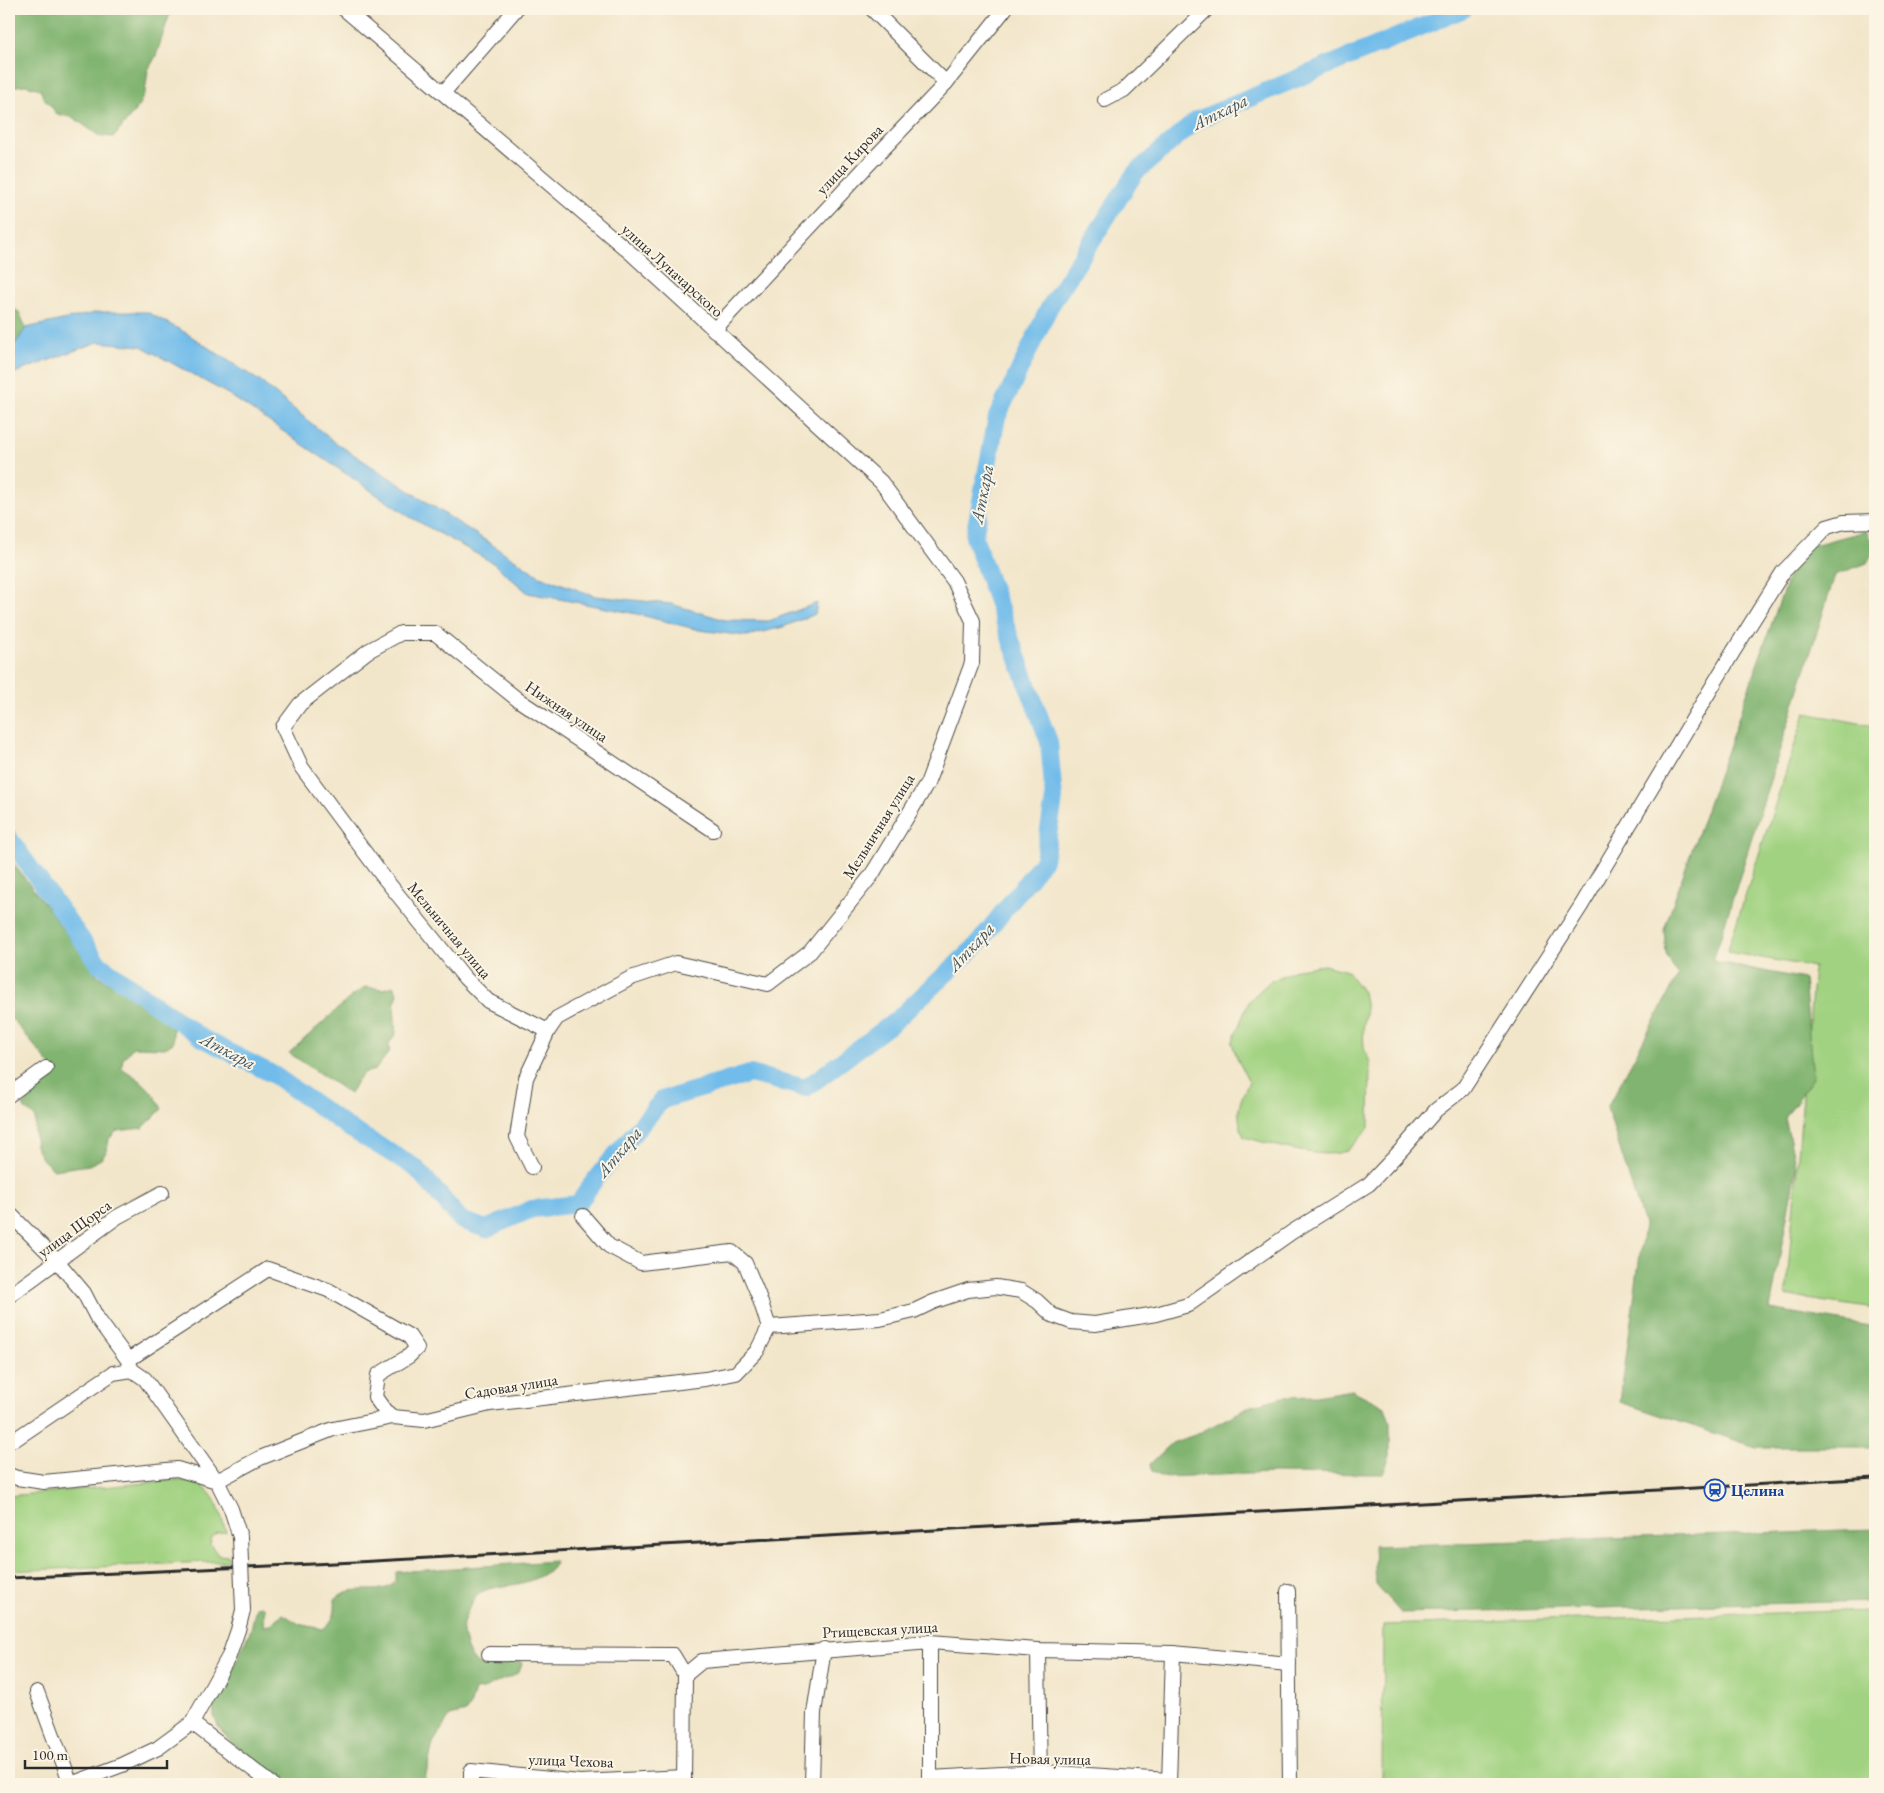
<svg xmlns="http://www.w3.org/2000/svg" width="1884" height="1793" viewBox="0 0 1884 1793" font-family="'EB Garamond',serif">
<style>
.green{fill:#a1d281;stroke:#667e56}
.forest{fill:#80b46f;stroke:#56704d}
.water{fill:#71bcea;stroke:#4e748a}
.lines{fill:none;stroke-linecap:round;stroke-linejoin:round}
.river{stroke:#71bcea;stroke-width:18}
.minor-casing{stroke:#494743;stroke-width:16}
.minor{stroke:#fff;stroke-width:14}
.rail{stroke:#2b2b2b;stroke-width:3}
.minor-bridge-casing{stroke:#494743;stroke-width:16;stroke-linecap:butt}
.minor-bridge{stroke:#fff;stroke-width:14}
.labels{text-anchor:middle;stroke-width:4;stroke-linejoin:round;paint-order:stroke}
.street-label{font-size:16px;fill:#2b2b2b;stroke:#fcf5e5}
.transit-label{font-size:16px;font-weight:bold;fill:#164399;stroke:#fcf5e5;text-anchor:start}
.water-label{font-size:18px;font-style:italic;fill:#405664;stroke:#fcf5e5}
</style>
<rect width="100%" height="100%" fill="#fcf5e5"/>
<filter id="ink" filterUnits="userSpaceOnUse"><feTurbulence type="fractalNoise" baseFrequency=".02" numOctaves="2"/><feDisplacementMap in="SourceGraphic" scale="10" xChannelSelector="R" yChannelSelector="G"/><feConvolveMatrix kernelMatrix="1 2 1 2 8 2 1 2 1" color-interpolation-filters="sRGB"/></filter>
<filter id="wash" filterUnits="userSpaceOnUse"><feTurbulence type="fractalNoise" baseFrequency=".0096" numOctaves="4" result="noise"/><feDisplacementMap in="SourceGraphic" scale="20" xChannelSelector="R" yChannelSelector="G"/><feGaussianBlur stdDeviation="1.12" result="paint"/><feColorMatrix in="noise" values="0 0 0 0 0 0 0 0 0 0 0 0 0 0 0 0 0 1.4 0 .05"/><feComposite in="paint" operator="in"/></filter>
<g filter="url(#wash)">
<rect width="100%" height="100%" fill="#f2e6ca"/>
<!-- green -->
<g class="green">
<path d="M1805,713l70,13v583l-89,-13 28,-329 -87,-15z"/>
<path d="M1324,965l23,6 16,21 3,17 -3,21 1,18 6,14 -1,66c-6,6 -14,17 -22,22 -20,12 -80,-7 -103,-13 -9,-25 -6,-32 5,-55l-12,-24 -5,-15 17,-42 20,-19 28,-13z"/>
<path d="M177,1480c7,2 17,1 23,5 17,9 21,31 26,47l-9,1 -5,4 -2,7 8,11 11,1v5l-220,10v-75z"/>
<path d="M1875,1610v174h-493l1,-159z"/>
</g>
<!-- forest -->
<g class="forest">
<path d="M9,9h169l-9,7 -13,40 -8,14 -3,22 -7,15 -24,30 -15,-1 -25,-18 -17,-4 -14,-17 -3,-8 -14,-4 -17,2z"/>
<path d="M9,306l10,6 7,16 -10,15 -7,5z"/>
<path d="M1866,531l9,17 -8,15 -32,12 -122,386 91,18 9,99 -28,40 11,50 -26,141 105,18v120h-119l-136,-45 24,-177 -37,-117 71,-132 -12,-22 -2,-25 134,-380z"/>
<path d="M9,858l44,57 45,61 54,30 21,21v16l-8,5 -32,-1 -10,12 -2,9c19,11 32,21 41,41l-19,19 -26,3 -8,8 -2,12 -6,8 -12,6 -35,5c-22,-17 -19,-28 -19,-53l-10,-8 -2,-5 20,-20 8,-18 -38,-46 -4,-2z"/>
<path d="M393,986l5,8 -4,11 2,29 -8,11 2,6 -15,19 -11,3 -7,8 -7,13 -61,-41 63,-57 14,-9 18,2z"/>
<path d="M1352,1390l33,17 5,15v34l-7,18 -109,-1 -113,4 -9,-6 -2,-7 22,-21 23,-8 58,-30 30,-8 33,-1z"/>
<path d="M1875,1529v72l-474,12 -25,-28 -2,-39z"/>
<path d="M555,1561l-2,7c-10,7 -19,12 -31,15 -14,4 -38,2 -47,15 -4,6 -10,18 -12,25 -2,12 6,41 20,43 9,1 26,-3 35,-6l4,3c-2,15 -14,13 -24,19 -10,5 -11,7 -23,8l-4,14 -5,8 -16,4 -17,27 -9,41h-135l-55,-39 -7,-8 -8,-8 -5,-13 -1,-10 24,-46 14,-31 5,-22 5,-1 4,2 -2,18 7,-1 13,-11 16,10 24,5c11,-9 13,-15 12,-30 13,-14 34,-6 51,-11 4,-1 7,-4 10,-7v-9z"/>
</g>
<!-- water -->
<path class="water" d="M99,312h48l39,21 75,49 72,59 207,135 55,20 76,8 54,16 44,1 48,-18 -2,11 -32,13 -37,9 -47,-6 -62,-16 -109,-21 -35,-30 -83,-46 -182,-123 -87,-48 -43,-4 -89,33v-27l7,-5 10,-15z"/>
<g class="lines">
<!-- river -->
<path class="river" d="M9,838l90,126 103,74 72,37 75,53 67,40 45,52 25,9 46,-20 46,-5 18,-26 66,-78 88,-26 56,14 89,-67 81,-75 68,-86 10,-61 -5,-57 -37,-99 -38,-106 23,-120 52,-109 86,-135 62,-53 267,-111"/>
</g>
</g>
<g filter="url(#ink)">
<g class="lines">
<!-- minor casing -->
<g class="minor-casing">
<g id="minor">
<path d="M344,9l289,246 248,227 73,99 19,40 -1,42 -45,121 -56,92 -61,76 -42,32 -92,-21 -45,15 -74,40 -9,13 -22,47 -9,59 15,30"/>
<path d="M872,9l74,74"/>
<path d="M443,93l73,-84"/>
<path d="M1105,100l19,-10 83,-81"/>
<path d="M714,330l151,-162 81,-85 59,-74"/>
<path d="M548,1031l-60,-30 -23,-23 -84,-104 -79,-106 -19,-41 17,-23 68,-53 33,-18h34l82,66 196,131"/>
<path d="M9,1095l37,-27"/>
<path d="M9,1213l49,49 26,31 13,25 31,42 4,10 13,9 72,102 14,28 9,28"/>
<path d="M583,1216l26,30 32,17 91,-11 13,11 13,31 11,33"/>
<path d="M9,1296l108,-79 45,-24"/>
<path d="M769,1327l111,-8 34,-8 19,-9 35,-12 28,-3 25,4 16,10 15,14 19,7 24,2 61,-10 32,-9 104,-73 77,-48 34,-36 33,-38 27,-21 118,-183 152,-254 50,-80 44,-45 17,-5 31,-1"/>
<path d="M128,1360l140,-91 60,21 81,46 8,12 -8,8 -31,19 -3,22 10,14 8,6"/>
<path d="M9,1441l8,-3 96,-65 19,-3"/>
<path d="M9,1475l8,3 27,4 133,-13 40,12"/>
<path d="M217,1481l43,-23 73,-29 60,-12 31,3 66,-16 215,-25 31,-6 21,-22 12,-24"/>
<path d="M1288,1591l2,193"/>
<path d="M1038,1650l2,134"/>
<path d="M489,1654l184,1 12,20 17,-14 228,-19 108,8 135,3 116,11"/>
<path d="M37,1692l34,92"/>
<path d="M192,1723l80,61"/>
<path d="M930,1778l110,-6 129,8"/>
<path d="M71,1784l51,-19 36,-17 34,-25 37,-67 9,-26 5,-20"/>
<path d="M471,1784v-13l109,11 104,-5"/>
<path d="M684,1784l1,-109"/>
<path d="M812,1784l2,-71 10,-64"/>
<path d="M930,1784v-142"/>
<path d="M1169,1784l4,-131"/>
</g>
</g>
<!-- minor -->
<use href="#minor" class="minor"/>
<!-- rail -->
<path class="rail" d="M9,1578l347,-16 1519,-84"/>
<!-- minor-bridge casing -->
<g class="minor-bridge-casing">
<path id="minor-bridge" d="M240,1537l3,73"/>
</g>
<!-- minor-bridge -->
<use href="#minor-bridge" class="minor-bridge"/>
</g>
</g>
<!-- icons -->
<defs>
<g id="station-ring" transform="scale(1.125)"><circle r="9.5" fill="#fcf5e5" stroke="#1a4fb4" stroke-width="1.5"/><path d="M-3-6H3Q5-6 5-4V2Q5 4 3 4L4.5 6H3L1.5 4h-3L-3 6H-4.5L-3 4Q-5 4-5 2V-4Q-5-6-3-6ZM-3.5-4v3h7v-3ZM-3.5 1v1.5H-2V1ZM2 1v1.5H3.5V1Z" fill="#1a4fb4"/></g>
</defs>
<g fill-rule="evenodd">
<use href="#station-ring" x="1715" y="1490"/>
</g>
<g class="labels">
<!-- street labels -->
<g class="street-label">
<text transform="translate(849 159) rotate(-47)" y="6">улица Кирова</text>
<text transform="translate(673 270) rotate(42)" y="6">улица Луначарского</text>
<text transform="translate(567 711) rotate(34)" y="6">Нижняя улица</text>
<text transform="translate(878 826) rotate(-58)" y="6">Мельничная улица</text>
<text transform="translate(450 930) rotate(50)" y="6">Мельничная улица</text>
<text transform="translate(74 1228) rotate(-36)" y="6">улица Щорса</text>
<text transform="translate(511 1386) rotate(-9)" y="6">Садовая улица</text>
<text transform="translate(880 1629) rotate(-3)" y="6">Ртищевская улица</text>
<text transform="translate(1050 1758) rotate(1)" y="6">Новая улица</text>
<text transform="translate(571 1760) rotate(2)" y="6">улица Чехова</text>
</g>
<!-- transit labels -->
<g class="transit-label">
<text x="1731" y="1496">Целина</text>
</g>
<!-- water labels -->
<g class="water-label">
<text transform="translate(1220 112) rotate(-26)" y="6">Аткара</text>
<text transform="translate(982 494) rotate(-79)" y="6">Аткара</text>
<text transform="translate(971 947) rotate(-47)" y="6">Аткара</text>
<text transform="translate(228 1051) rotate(28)" y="6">Аткара</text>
<text transform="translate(619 1152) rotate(-50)" y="6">Аткара</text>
</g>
</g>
<!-- margin -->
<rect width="1884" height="1793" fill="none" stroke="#fcf5e5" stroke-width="30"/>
<!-- scale -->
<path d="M25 1760v8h142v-8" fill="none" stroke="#2b2b2b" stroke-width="2.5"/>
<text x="32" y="1760" font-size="15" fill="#2b2b2b" stroke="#fcf5e5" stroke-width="4" paint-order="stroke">100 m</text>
</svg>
